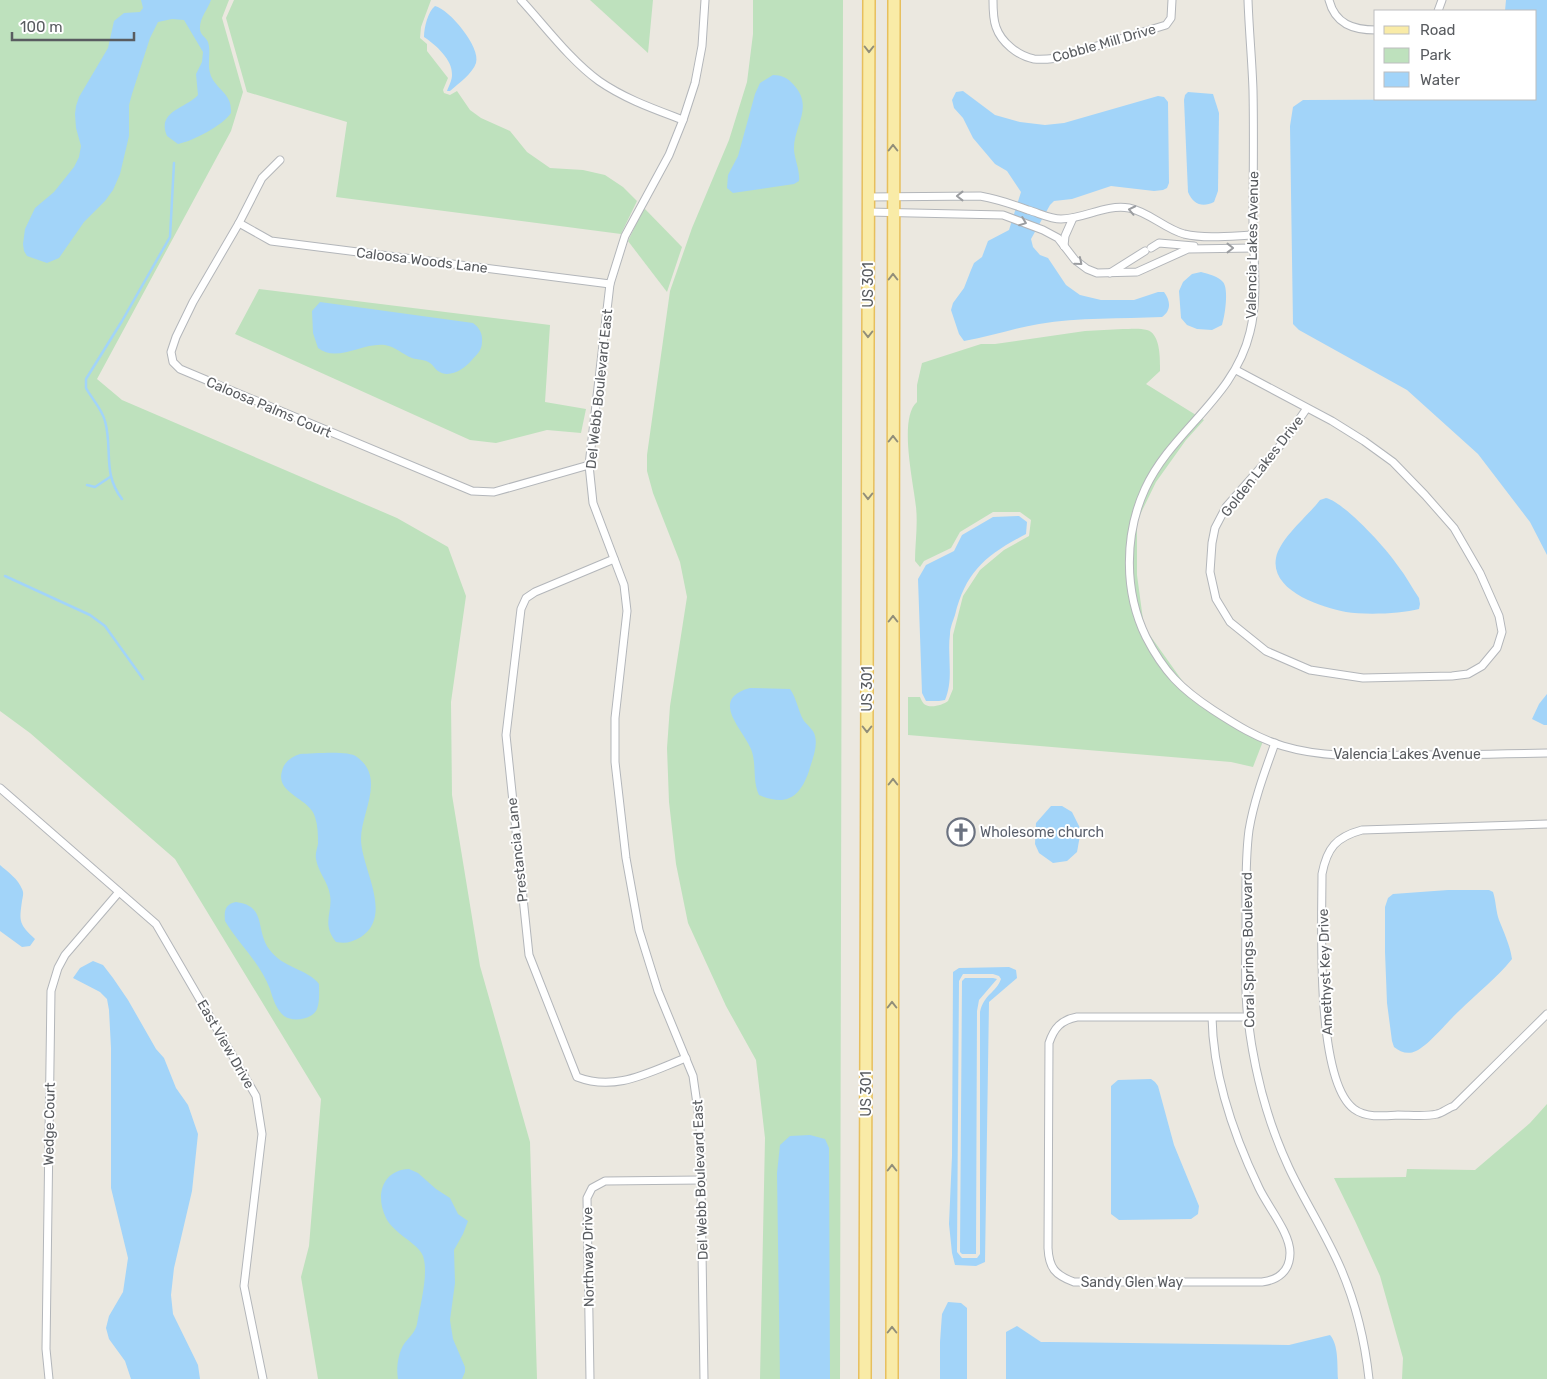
<svg xmlns="http://www.w3.org/2000/svg" width="1547" height="1379" viewBox="0 0 1547 1379" font-family="Rubik,sans-serif">
<style>
.green{fill:#bee1bd}
.water{fill:#a2d4f9;fill-rule:evenodd}
.lines{fill:none;stroke-linecap:round;stroke-linejoin:round}
.stream{stroke:#a2d4f9;stroke-width:2.5}
.minor-casing{stroke:#b3b6ba;stroke-width:9}
.primary-casing{stroke:#e7bf5d;stroke-width:14}
.minor{stroke:#fff;stroke-width:7}
.primary{stroke:#f9eba7;stroke-width:11}
.oneway{stroke:#918e79}
.oneway2{stroke:#9b9da0}
.labels{text-anchor:middle;stroke-width:4;stroke-linejoin:round;paint-order:stroke}
.street-label{font-size:14px;fill:#595c60;stroke:#fff}
.worship-label{font-size:14px;fill:#5b616d;stroke:#fff;text-anchor:start}
</style>
<rect width="100%" height="100%" fill="#ebe8e0"/>
<!-- green -->
<g class="green">
<path d="M0,0h229l-7,18 21,74 -12,39 -134,248 25,21 275,118 51,29 18,49 -15,106 1,93 28,171 50,176 7,237h-219l-17,-102 8,-31 12,-147 -146,-240 -145,-126 -30,-22z"/>
<path d="M234,0h197l-10,27 -1,11 7,6v7l21,27 -5,12 1,3 6,2 7,-4 13,19 11,8 29,13 17,21 23,16 33,2 22,5 18,12 14,14 -16,33 -285,-37 11,-75 -100,-30 -21,-74z"/>
<path d="M590,0h63l-5,53z"/>
<path d="M753,0h90l-3,1379h-80l5,-241 -9,-78 -30,-54 -38,-83 -12,-59 -7,-62 -2,-54 3,-42 17,-109 -7,-35 -27,-69 -6,-22v-16l23,-164 22,-63 37,-88 18,-58 6,-48z"/>
<path d="M644,208l38,39 -15,45 -39,-51z"/>
<path d="M259,289l291,36 -5,77 41,7 -5,24 -34,-3 -51,13 -26,-3 -235,-106z"/>
<path d="M1123,329c7,0 17,-1 24,1 14,4 13,30 13,41l-14,13 58,36 -18,20 -30,42 -19,39v54l7,52 42,59 48,38 31,12 -12,31 -22,-5 -323,-27v-38h12c1,2 2,5 4,7 6,5 19,1 24,-3l5,-12v-54l10,-39 17,-26 24,-20 25,-14 2,-16 -11,-8h-27l-33,20 -9,16 -27,13 -4,6 -5,-6c0,-17 3,-36 1,-54 -2,-22 -18,-89 1,-105v-17l5,-22 59,-19h14l90,-13z"/>
<path d="M1547,1104v275h-145l1,-21 -23,-82 -24,-53 -22,-45 72,-1 1,-8 68,1 55,-47z"/>
</g>
<!-- water -->
<g class="water">
<path d="M141,0h70c-3,9 -12,19 -11,29 0,6 6,8 8,13 4,12 -3,25 5,38 9,13 19,16 18,33 -9,13 -38,28 -53,31l-11,-8c-11,-25 20,-28 31,-41l-2,-21 6,-12 1,-10 -19,-32 -12,-1 -14,3 -8,16 -18,56 -3,11v31l-9,38 -7,16 -8,11 -21,21 -25,36 -12,5 -20,-7 -3,-5 -1,-7 2,-15 10,-21 19,-16 20,-25 5,-10 2,-11 -5,-18 -1,-14 1,-8 3,-9 29,-49 6,-27 10,-8 16,-1 3,-4z"/>
<path d="M1506,0h41v555l-17,-33 -52,-68 -71,-64 -108,-60 -6,-6 -3,-198 3,-19 10,-7 233,-1v-88h-31z"/>
<path d="M435,6c14,3 46,41 41,57 -3,10 -18,21 -26,28h-3c2,-5 5,-11 5,-16 1,-15 -16,-30 -28,-38 0,-9 4,-26 11,-31z"/>
<path d="M773,75c8,0 15,3 20,9 22,23 0,42 1,66 1,11 6,20 5,31l-5,3 -61,9 -6,-5 1,-13 10,-19 17,-62 5,-11z"/>
<path d="M963,91l32,24 25,7 25,3 19,-2 94,-27 6,1 4,5 1,81 -2,5 -4,2 -9,1 -43,-5 -39,13 -18,2 -4,4 -19,34 2,8 7,8 8,3 18,27 14,10 21,5h33l24,-8h6c7,9 7,19 -2,25 -41,2 -83,0 -123,7 -25,4 -49,13 -75,17l-5,-7 -8,-24 2,-7 11,-15 7,-18 3,-7 8,-6 6,-16 21,-11 12,-38 -14,-21 -12,-7 -22,-26 -10,-20 -9,-10 -2,-8 4,-8z"/>
<path d="M1188,92l25,2 6,19 -1,78 -4,11c-12,6 -21,2 -26,-10l-4,-92 1,-5z"/>
<path d="M1201,272c7,2 17,4 22,10 6,7 2,34 -1,43l-10,5 -15,-1 -10,-4 -6,-7 -2,-27 4,-9 9,-8z"/>
<path d="M320,302l153,21c6,4 10,11 9,19 0,9 -6,13 -11,19 -7,8 -22,18 -33,10 -3,-2 -5,-6 -8,-8 -6,-4 -12,-3 -18,-5 -10,-4 -16,-11 -27,-13 -22,-3 -48,18 -67,3l-5,-15 -1,-22z"/>
<path d="M1326,498c18,4 61,51 72,68 8,10 14,22 21,32l1,6 -1,5c-18,5 -55,6 -73,3 -25,-5 -76,-21 -70,-54 4,-20 31,-41 44,-58z"/>
<path d="M1019,516l8,6 -1,12c-40,21 -60,37 -71,81 -2,6 -5,13 -5,19 -3,22 4,45 -5,66l-6,1h-13l-4,-8 -4,-114 8,-14 28,-14 8,-16 31,-18z"/>
<path d="M750,688l40,1c7,10 8,22 14,32 4,5 10,9 11,15 3,11 -3,24 -6,35 -9,26 -22,36 -50,24 -7,-15 -2,-31 -8,-46 -9,-21 -42,-50 -1,-61z"/>
<path d="M1547,694v31h-3l-12,-6 7,-15z"/>
<path d="M300,754c13,0 48,-4 57,3 29,21 4,55 4,82 0,29 33,76 0,98 -9,5 -15,7 -25,5 -15,-19 -3,-29 -6,-47 -2,-13 -12,-23 -14,-36 -1,-5 1,-10 2,-15 0,-9 0,-18 -3,-27 -5,-19 -40,-23 -33,-46 2,-9 9,-14 18,-17z"/>
<path d="M1051,806h11l10,6 9,18 -4,22 -10,9 -14,2 -14,-10 -4,-9 1,-21z"/>
<path d="M0,865c8,7 18,14 22,24 2,4 1,7 0,12 -3,21 -3,23 13,38l-5,7 -8,1 -22,-16z"/>
<path d="M1448,890h41l4,2c3,9 3,20 6,28 5,13 11,25 13,39 -15,19 -36,35 -53,52 -11,10 -30,34 -43,40 -8,4 -16,1 -22,-4l-2,-6 -5,-38 -2,-51v-45l3,-9 5,-4z"/>
<path d="M236,902c31,4 19,27 33,47 13,19 39,20 50,35 0,8 1,20 -3,27 -6,9 -24,11 -32,5 -8,-7 -11,-17 -14,-27 -11,-28 -30,-43 -45,-68 -1,-10 0,-17 11,-19z"/>
<path d="M93,961l10,4 10,13 15,22 28,49 8,9 12,30 12,17 10,29 -6,57 -18,77 -3,27 2,19 25,51 2,14h-69l-6,-18 -16,-22 -3,-11 3,-12 14,-24 5,-34 -17,-70v-140l-2,-38 -2,-11 -7,-7 -27,-14 7,-10z"/>
<path d="M1009,967l7,3 1,8 -28,24 -4,260 -9,4 -21,-1 -3,-12 -3,-29 3,-68 1,-184 6,-4zM963,974h30l6,2 2,3c-5,14 -17,15 -21,33v242l-3,4h-15l-5,-6 2,-271z"/>
<path d="M965,978h28l4,1 -18,21 -2,11 -1,243h-14l-2,-2 2,-271z"/>
<path d="M1151,1079l4,3 3,4 16,59 25,61 -1,8 -7,5 -72,1 -8,-6v-128l7,-6z"/>
<path d="M810,1135l15,4 4,9 1,231h-50l-3,-206 3,-28 10,-9z"/>
<path d="M409,1169l9,4 18,16 14,9 8,16 10,7 -5,13 -9,16 1,33 -5,37 3,19 12,28v5l-3,7h-64c-2,-10 0,-26 6,-35 5,-7 11,-11 13,-20 3,-19 12,-50 6,-68 -5,-13 -29,-22 -37,-38 -11,-22 -4,-48 23,-49z"/>
<path d="M948,1302l13,1 6,5v71h-27v-37l2,-28z"/>
<path d="M1017,1326l24,16h8l240,3 41,-10c9,10 7,31 8,44h-332v-47z"/>
</g>
<g class="lines">
<!-- stream -->
<g class="stream">
<path d="M87,485l8,2 15,-10"/>
<path d="M122,499c-20,-26 -9,-49 -17,-78 -3,-12 -13,-22 -19,-33v-9l36,-58 48,-84 4,-74"/>
<path d="M5,576l85,39 15,11 38,53"/>
</g>
<!-- minor casing -->
<g class="minor-casing">
<g id="minor">
<path d="M521,0c24,26 49,60 78,81 26,18 55,28 84,39"/>
<path d="M993,0c0,8 0,19 3,27 5,15 22,29 38,32 8,1 15,0 23,-1l109,-33 5,-7 1,-18"/>
<path d="M1248,0c1,30 4,60 5,90 1,47 0,94 0,141 1,31 5,70 -3,101 -16,67 -78,98 -105,157 -21,46 -21,103 1,148 18,35 35,52 67,73 23,15 44,28 70,36 40,12 82,10 123,9 47,0 94,-1 141,-2"/>
<path d="M1329,0c6,24 24,30 47,30"/>
<path d="M1438,11l4,-11"/>
<path d="M280,160l-18,18 -23,45 -46,79 -17,35 -5,15 2,10 7,7 292,122 22,1 95,-27"/>
<path d="M868,197l112,-1c17,3 32,8 48,14 11,3 22,9 33,9 23,0 44,-15 68,-11 20,4 36,21 55,26 22,5 47,2 69,1"/>
<path d="M868,212l135,3 40,15 15,8 17,22 12,9 10,4 40,-1 51,-23 66,-1"/>
<path d="M239,223l32,18 339,43"/>
<path d="M1064,246l1,-10 8,-18"/>
<path d="M1151,248l8,-5 35,3"/>
<path d="M1110,273l35,-22"/>
<path d="M1236,370l96,51 32,20 29,21 32,33 29,33 26,45 19,43 3,16 -5,16 -15,18 -14,8 -16,2 -89,2 -53,-8 -44,-19 -36,-29 -14,-23 -6,-27 2,-29 3,-15 11,-21 59,-67 22,-32"/>
<path d="M614,559l-79,33 -9,6 -5,11 -15,126 23,220 48,122c39,15 72,-5 109,-19"/>
<path d="M1275,743c-10,28 -21,57 -26,87 -4,30 -3,60 -3,91 0,32 -2,66 2,98 6,51 19,102 41,149 16,34 37,66 52,101 15,35 24,73 28,110"/>
<path d="M0,788l156,136 100,172 6,38 -18,152 19,93"/>
<path d="M1547,824l-185,6c-26,7 -35,18 -40,44 0,48 -7,206 32,235 12,9 30,7 44,6 12,0 27,2 39,-1 5,-1 11,-6 17,-8l93,-92"/>
<path d="M1212,1017h-135c-16,3 -23,11 -28,26l-1,205c1,20 7,27 26,34h188c16,-2 28,-11 28,-29 0,-20 -22,-46 -31,-65 -25,-52 -46,-112 -47,-171h36"/>
<path d="M49,1379l-3,-30 5,-358 7,-23 7,-13 54,-63"/>
<path d="M590,1379l-3,-181 5,-10 13,-7 97,-1"/>
<path d="M704,1379l-4,-254 -7,-49 -35,-85 -19,-61 -13,-72 -11,-96v-44l12,-107 -3,-26 -31,-82 -4,-38 21,-181 15,-48 44,-81 14,-35 12,-37 7,-37 3,-46"/>
</g>
</g>
<!-- primary casing -->
<g class="primary-casing">
<g id="primary">
<path d="M865,1379l4,-1379"/>
<path d="M892,1379l2,-1379"/>
</g>
</g>
<!-- minor -->
<use href="#minor" class="minor"/>
<!-- primary -->
<use href="#primary" class="primary"/>
</g>
<!-- one-way arrows -->
<defs><path id="oneway-chevron" d="M-2-3.5L2.5 0L-2 3.5" fill="none" stroke-width="1.6" stroke-linecap="round" stroke-linejoin="round" transform="scale(1.25)"/></defs>
<g class="oneway">
<use href="#oneway-chevron" transform="translate(869 49) rotate(90)"/>
<use href="#oneway-chevron" transform="translate(893 148) rotate(-90)"/>
<use href="#oneway-chevron" transform="translate(893 277) rotate(-90)"/>
<use href="#oneway-chevron" transform="translate(868 334) rotate(90)"/>
<use href="#oneway-chevron" transform="translate(893 439) rotate(-90)"/>
<use href="#oneway-chevron" transform="translate(868 496) rotate(90)"/>
<use href="#oneway-chevron" transform="translate(893 619) rotate(-90)"/>
<use href="#oneway-chevron" transform="translate(867 729) rotate(90)"/>
<use href="#oneway-chevron" transform="translate(893 782) rotate(-90)"/>
<use href="#oneway-chevron" transform="translate(892 1005) rotate(-90)"/>
<use href="#oneway-chevron" transform="translate(892 1168) rotate(-90)"/>
<use href="#oneway-chevron" transform="translate(892 1330) rotate(-90)"/>
</g>
<g class="oneway2">
<use href="#oneway-chevron" transform="translate(960 196) rotate(180)"/>
<use href="#oneway-chevron" transform="translate(1132 210) rotate(-168)"/>
<use href="#oneway-chevron" transform="translate(1023 222) rotate(21)"/>
<use href="#oneway-chevron" transform="translate(1230 248)"/>
<use href="#oneway-chevron" transform="translate(1079 262) rotate(40)"/>
</g>
<!-- icons -->
<defs>
<g id="church-ring" transform="scale(1.4375)"><circle r="9.5" fill="#fff" stroke="#6b7280" stroke-width="1.5"/><path d="M-1.2-6h2.4v3.5h3.3v2.4h-3.3V6h-2.4V-.1h-3.3v-2.4h3.3Z" fill="#6b7280"/></g>
</defs>
<g fill-rule="evenodd">
<use href="#church-ring" x="961" y="832"/>
</g>
<g class="labels">
<!-- street labels -->
<g class="street-label">
<text transform="translate(1104 43) rotate(-16)" y="5">Cobble Mill Drive</text>
<text transform="translate(1252 245) rotate(-89)" y="5">Valencia Lakes Avenue</text>
<text transform="translate(422 260) rotate(7)" y="5">Caloosa Woods Lane</text>
<text transform="translate(868 285) rotate(-90)" y="5">US 301</text>
<text transform="translate(599 389) rotate(-84)" y="5">Del Webb Boulevard East</text>
<text transform="translate(269 407) rotate(23)" y="5">Caloosa Palms Court</text>
<text transform="translate(1262 466) rotate(-52)" y="5">Golden Lakes Drive</text>
<text transform="translate(867 689) rotate(-90)" y="5">US 301</text>
<text x="1407" y="759">Valencia Lakes Avenue</text>
<text transform="translate(517 850) rotate(-96)" y="5">Prestancia Lane</text>
<text transform="translate(1248 950) rotate(-91)" y="5">Coral Springs Boulevard</text>
<text transform="translate(1325 972) rotate(-92)" y="5">Amethyst Key Drive</text>
<text transform="translate(226 1044) rotate(60)" y="5">East View Drive</text>
<text transform="translate(866 1094) rotate(-90)" y="5">US 301</text>
<text transform="translate(49 1124) rotate(-89)" y="5">Wedge Court</text>
<text transform="translate(700 1180) rotate(-92)" y="5">Del Webb Boulevard East</text>
<text transform="translate(588 1257) rotate(-91)" y="5">Northway Drive</text>
<text x="1132" y="1287">Sandy Glen Way</text>
</g>
<!-- worship labels -->
<g class="worship-label">
<text x="980" y="837">Wholesome church</text>
</g>
</g>
<!-- legend -->
<rect x="1374" y="10" width="162" height="90" fill="#ffffff" stroke="#bdbebf"/>
<rect x="1384" y="26" width="25" height="8" fill="#f9eba7" stroke="#bdbebf"/>
<text x="1420" y="35" font-size="15" fill="#595c60">Road</text>
<rect x="1384" y="48" width="25" height="15" fill="#bee1bd" stroke="#bdbebf"/>
<text x="1420" y="60" font-size="15" fill="#595c60">Park</text>
<rect x="1384" y="72" width="25" height="15" fill="#a2d4f9" stroke="#bdbebf"/>
<text x="1420" y="85" font-size="15" fill="#595c60">Water</text>
<!-- scale -->
<path d="M12 32v8h122v-8" fill="none" stroke="#595c60" stroke-width="2.5"/>
<text x="20" y="32" font-size="15" fill="#595c60" stroke="#ffffff" stroke-width="4" paint-order="stroke">100 m</text>
</svg>
